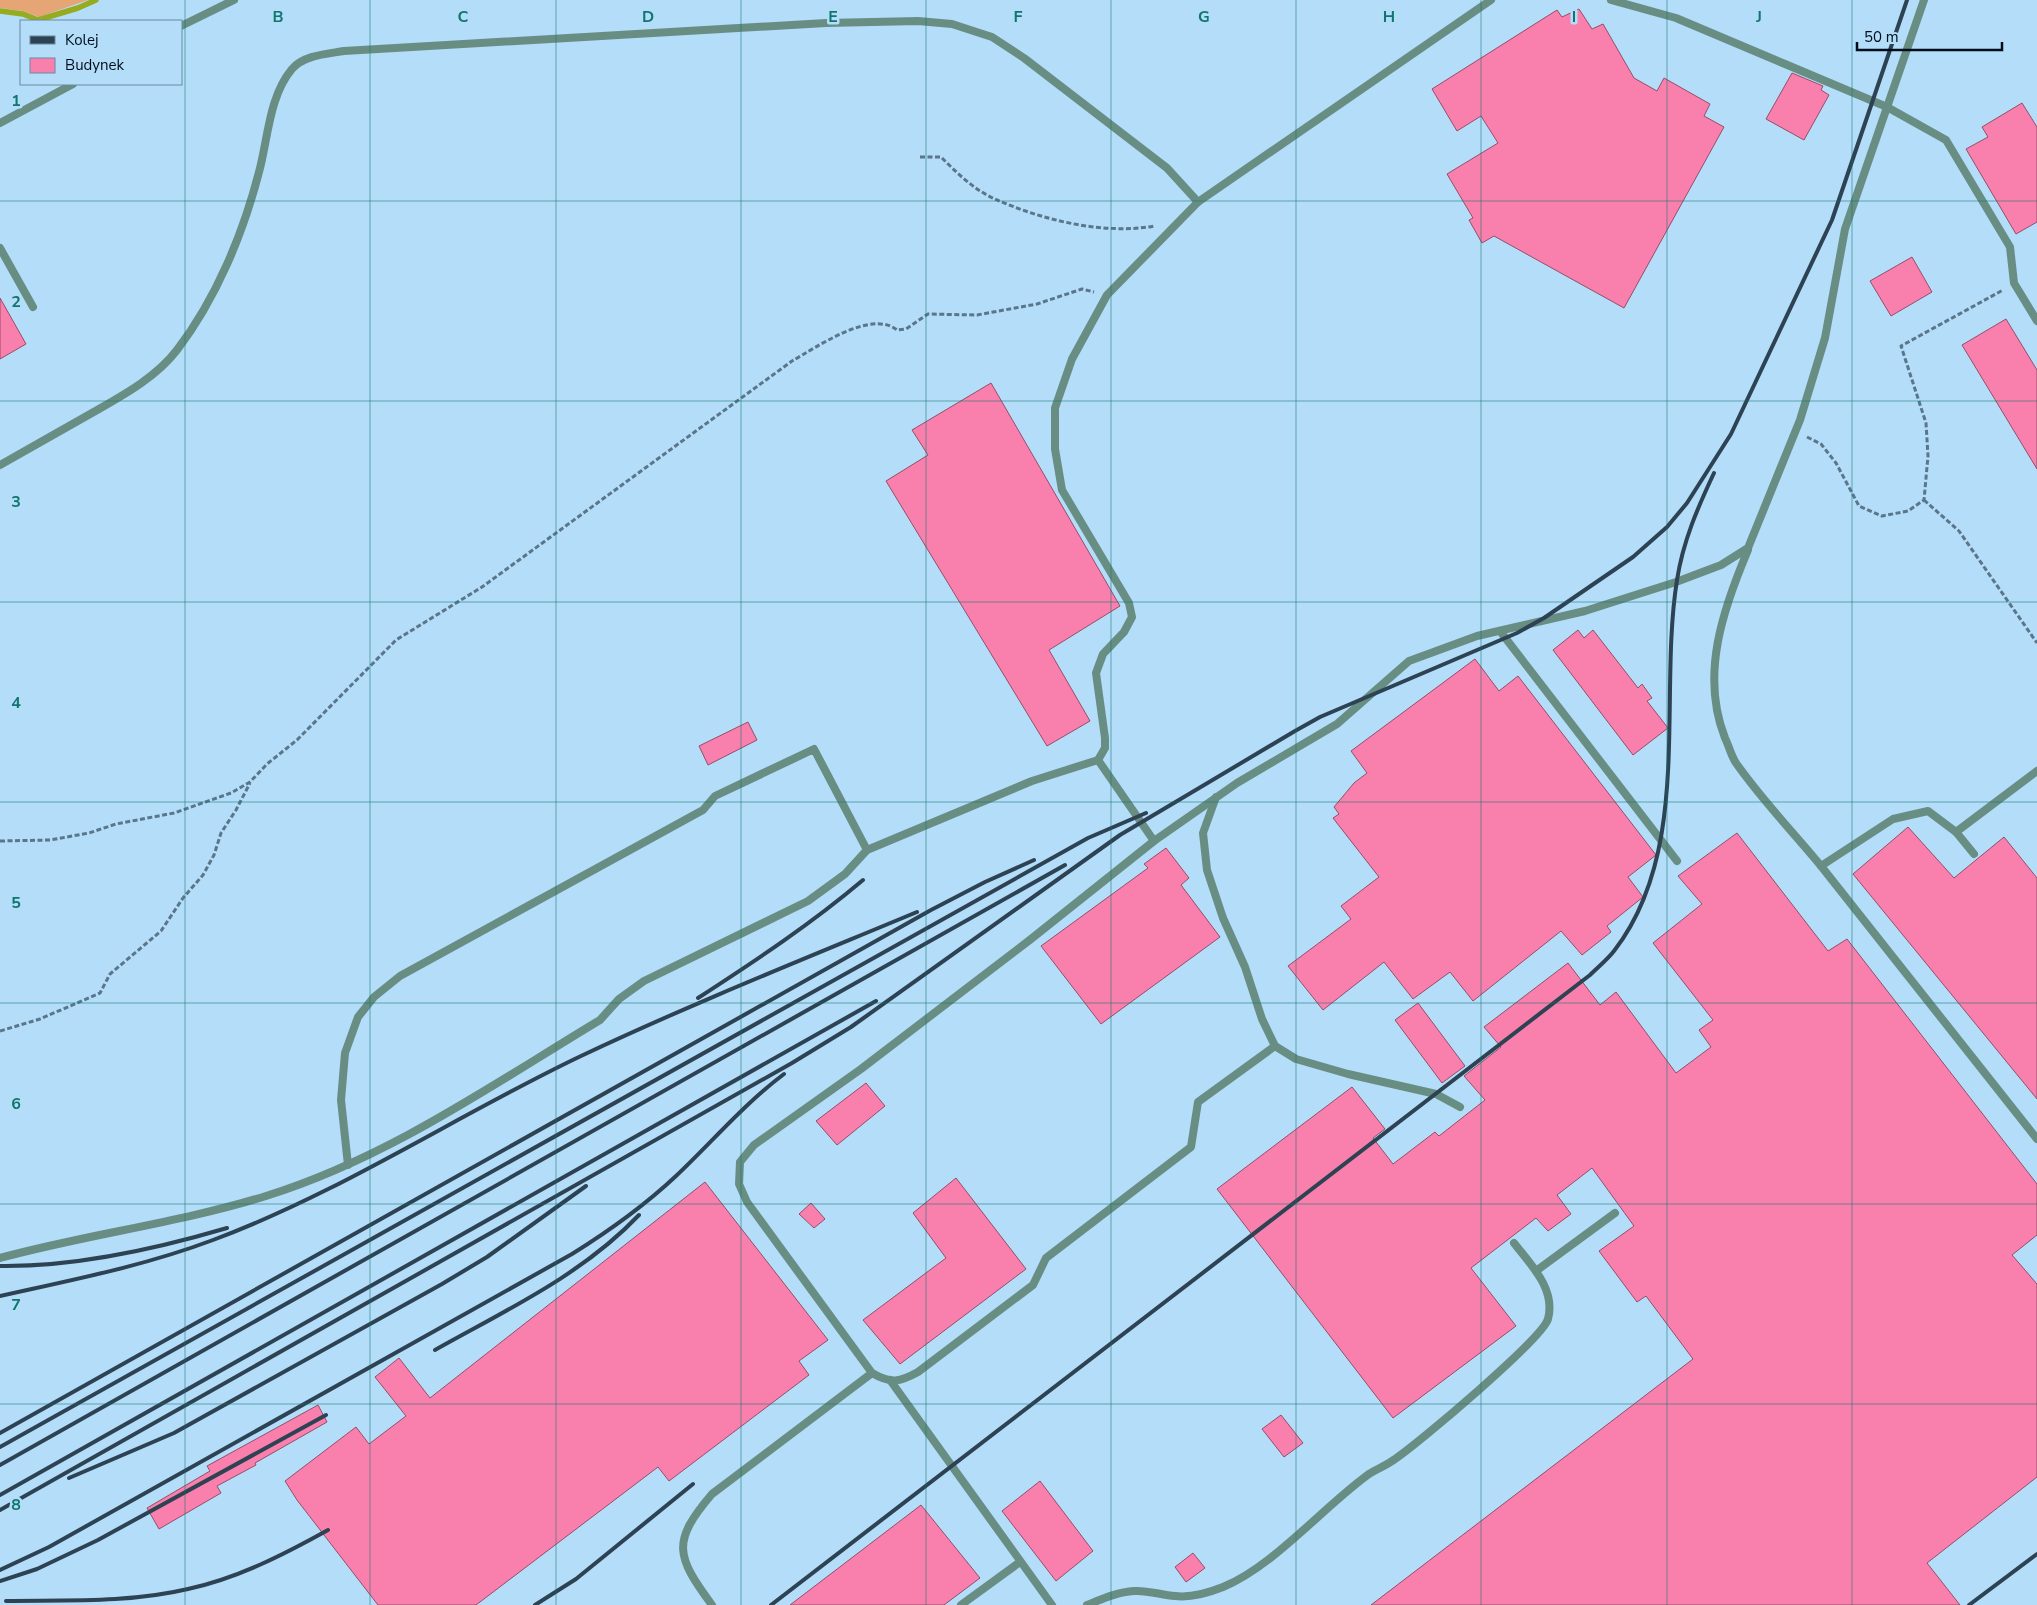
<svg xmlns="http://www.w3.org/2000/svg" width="2037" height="1605" viewBox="0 0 2037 1605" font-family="'Nunito Sans',sans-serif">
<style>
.green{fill:#e5a575}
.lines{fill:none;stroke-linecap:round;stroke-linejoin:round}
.stream{stroke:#97ab1e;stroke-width:5.5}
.building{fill:#f980ad;stroke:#944e68}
.path{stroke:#5a768a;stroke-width:3;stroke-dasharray:5 2.5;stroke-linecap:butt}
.lane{stroke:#688e84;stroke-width:8}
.rail{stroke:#2d4252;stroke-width:4}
.grid{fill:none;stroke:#0f766e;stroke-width:1;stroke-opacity:0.55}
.grid-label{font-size:16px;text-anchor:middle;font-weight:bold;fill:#0f766e;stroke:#b3ddf9;stroke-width:5;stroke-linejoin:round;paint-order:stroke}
</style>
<rect width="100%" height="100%" fill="#b3ddf9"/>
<!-- green -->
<path class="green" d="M0,0h88l-49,17 -16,-6 -23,-3z"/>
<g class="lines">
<!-- stream -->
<path class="stream" d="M0,11l23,3 15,6 40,-12 18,-8"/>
</g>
<!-- building -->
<g class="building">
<path d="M1579,9l13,20 11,-5 31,54 23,13 7,-13 46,26 -6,12 20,11 -100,181 -130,-72 -12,7 -13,-23 4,-2 -26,-44 51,-31 -17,-27 -24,15 -25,-42 125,-79 5,7z"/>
<path d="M1792,73l31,13 -2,4 8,5 -25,45 -38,-21z"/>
<path d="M2022,103l15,24v95l-21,12 -50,-85 22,-12 -6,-10z"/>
<path d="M1912,257l20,35 -41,24 -21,-35z"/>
<path d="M0,298l26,46 -26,15z"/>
<path d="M2006,319l31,51v99l-75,-124z"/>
<path d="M991,383l129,223 -71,44 41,71 -43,25 -161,-265 42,-26 -16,-25z"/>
<path d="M1578,630l6,8 9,-8 45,58 4,-4 10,14 -5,3 21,27 -35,27 -80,-105z"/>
<path d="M1475,659l24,32 19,-15 138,179 -28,22 15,20 -36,29 4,6 -29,23 -21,-24 -88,70 -23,-29 -37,27 -29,-37 -61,48 -35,-44 63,-47 -10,-13 38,-29 -46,-59 6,-4 -5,-7 20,-24 13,-10 -16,-22z"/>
<path d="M748,722l9,18 -49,25 -9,-19z"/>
<path d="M1908,827l46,51 50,-41 33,41v221l-184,-225z"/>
<path d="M1737,833l91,118 19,-12 190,245v51l-25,20 25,29v193l-110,86 33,42h-589l322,-246 -47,-63 -9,6 -38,-51 35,-25 -42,-58 -35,27 14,19 -23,17 -12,-13 -65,50 45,58 -123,92 -176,-229 135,-102 33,42 -12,9 20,26 42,-32 4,4 46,-36 -21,-24 37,-29 -17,-20 84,-64 32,42 16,-13 60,81 35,-26 -12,-17 14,-10 -60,-77 49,-39 -24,-28z"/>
<path d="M1166,848l23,30 -8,7 39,52 -119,87 -60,-78 107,-78 -4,-4z"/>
<path d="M1418,1003l47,63 -23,17 -47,-63z"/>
<path d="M866,1083l19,23 -48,39 -21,-24z"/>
<path d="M956,1178l70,91 -126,95 -37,-44 83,-62 -33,-45z"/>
<path d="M705,1182l123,158 -29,21 10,14 -140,106 -11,-14 -182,138h-98l-81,-105 -12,-19 71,-54 13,17 37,-28 -31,-39 24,-19 31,40z"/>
<path d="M811,1203l14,16 -11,9 -15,-14z"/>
<path d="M318,1405l9,17 -72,41 1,2 -39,21 4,7 -62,36 -12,-21 63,-37 -3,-5z"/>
<path d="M1281,1415l22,28 -19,14 -22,-28z"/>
<path d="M1040,1481l53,70 -37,30 -54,-70z"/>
<path d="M921,1505l59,73 -36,27h-154z"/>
<path d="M1193,1553l12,15 -19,14 -11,-15z"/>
</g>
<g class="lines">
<!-- path -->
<g class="path">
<path d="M920,157h21c15,15 33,33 54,42 47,21 108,36 160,27"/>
<path d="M1807,437l14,7 15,19 23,43 23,10 26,-5 16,-11 4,-44 -2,-33 -25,-77 102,-56"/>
<path d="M1924,500l35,31 78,112"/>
<path d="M0,841l50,-1 39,-7 27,-9 58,-11 57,-20 19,-11 17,-18 30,-24 99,-100 86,-53 310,-226c25,-14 79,-52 105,-31l9,-1 22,-15 49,1 60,-11 45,-15 12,3"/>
<path d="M0,1031l40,-12 60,-26 10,-19 51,-43 22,-33 20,-23 11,-20 7,-22 15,-23 14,-27"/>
</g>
<!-- lane -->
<g class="lane">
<path d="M1611,0l65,18 109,46 102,43 59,33 64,107 4,36 23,38"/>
<path d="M181,26l53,-26"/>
<path d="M0,123l73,-39"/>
<path d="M0,248l33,59"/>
<path d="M0,465c33,-19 66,-37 99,-56 28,-16 58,-33 78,-59 39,-51 66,-116 82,-178 9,-33 10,-76 33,-103 12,-14 35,-15 52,-18l482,-28 92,-2 34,3 40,13 32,21 143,110 31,34"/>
<path d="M1748,550c-25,59 -48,125 -23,188 4,8 6,18 11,25 25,36 57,69 85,103l72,-47 35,-8 28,21 18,22"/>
<path d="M1500,631l177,230"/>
<path d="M1098,760l56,81"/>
<path d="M1216,797l-13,36 4,37 16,48 22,49 17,52 13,27 21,13 52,15 88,20 24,13"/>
<path d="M1956,832l81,-61"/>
<path d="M1821,866l216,273"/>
<path d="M1275,1046l-77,56 -7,45 -145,111 -13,27 -115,87c-18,10 -27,12 -46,1l-125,-171 -8,-18 1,-22 14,-17 107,-76 170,-130 123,-98 83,-58 100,-59 72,-63 68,-25 108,-25 91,-29 45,-17 27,-17 52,-128 25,-82 20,-109 79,-229"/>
<path d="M348,1165l-7,-65 4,-47 13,-36 16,-20 26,-21 303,-166 12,-14 99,-47 53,101"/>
<path d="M0,1258c88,-24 179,-35 266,-62 122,-38 226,-111 334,-176l19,-21 25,-18 164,-80 37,-27 22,-24 165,-69 66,-21 7,-12v-10l-9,-65 7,-19 21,-22 8,-15 -3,-14 -67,-113 -7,-41v-41l17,-49 35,-64 91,-93 293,-202"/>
<path d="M1536,1271l79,-58"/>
<path d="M890,1380l162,225"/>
<path d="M712,1605c-36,-49 -41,-63 0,-111l160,-121"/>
<path d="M961,1605l59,-43"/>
<path d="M1087,1605c15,-6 31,-13 47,-14 14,-1 27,4 41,5 16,2 33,-3 48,-9 51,-21 100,-80 146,-113 8,-5 18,-9 26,-15 24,-16 147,-120 153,-140 8,-30 -17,-54 -34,-76"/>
</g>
<!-- rail -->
<g class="rail">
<path d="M698,998c57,-37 113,-74 165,-118"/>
<path d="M0,1266c74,1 156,-17 227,-38"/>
<path d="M0,1296c72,-16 144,-30 213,-56 129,-48 244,-125 368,-184 110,-52 223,-97 336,-144"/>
<path d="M435,1350c71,-40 147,-75 204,-135"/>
<path d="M0,1433l931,-523 54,-28 49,-22"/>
<path d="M0,1447l1088,-609 58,-25"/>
<path d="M0,1465l1065,-600"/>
<path d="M69,1478l105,-45 268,-149 45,-27 99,-71"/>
<path d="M0,1495l876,-494"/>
<path d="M0,1510l792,-447 59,-36 269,-192 175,-104 25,-14 197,-84 27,-15 89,-61 34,-30 20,-24 44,-69 101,-214 75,-220"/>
<path d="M0,1570l49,-23 523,-293c37,-23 72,-48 104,-78 36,-34 68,-72 108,-102"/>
<path d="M0,1581l37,-12 61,-29 228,-125"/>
<path d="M6,1601c60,-1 123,2 182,-12 50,-11 95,-34 140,-59"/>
<path d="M535,1605l41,-26 117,-95"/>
<path d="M771,1605l819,-630c8,-8 17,-15 24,-24 79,-102 44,-253 63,-371 6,-39 21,-73 37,-107"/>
<path d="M1969,1605l68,-51"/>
</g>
</g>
<!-- grid -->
<path class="grid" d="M185,0v1605M370,0v1605M556,0v1605M741,0v1605M926,0v1605M1111,0v1605M1296,0v1605M1481,0v1605M1667,0v1605M1852,0v1605M0,201h2037M0,401h2037M0,602h2037M0,802h2037M0,1003h2037M0,1204h2037M0,1404h2037"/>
<g class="grid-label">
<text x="278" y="22">B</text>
<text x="463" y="22">C</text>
<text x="648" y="22">D</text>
<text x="833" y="22">E</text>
<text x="1018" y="22">F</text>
<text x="1204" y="22">G</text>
<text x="1389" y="22">H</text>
<text x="1574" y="22">I</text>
<text x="1759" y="22">J</text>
<text x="16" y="106">1</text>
<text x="16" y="307">2</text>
<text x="16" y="507">3</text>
<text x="16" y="708">4</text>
<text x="16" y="908">5</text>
<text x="16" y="1109">6</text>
<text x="16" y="1310">7</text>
<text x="16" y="1510">8</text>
</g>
<!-- legend -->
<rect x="20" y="20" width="162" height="65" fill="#b3ddf9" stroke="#6b8aa0"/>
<rect x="30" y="36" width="25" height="8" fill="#2d4252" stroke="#6b8aa0"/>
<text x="65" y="45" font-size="15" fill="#000d1a">Kolej</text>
<rect x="30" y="58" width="25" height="15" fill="#f980ad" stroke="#6b8aa0"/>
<text x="65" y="70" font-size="15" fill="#000d1a">Budynek</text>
<!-- scale -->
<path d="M1857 42v8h145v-8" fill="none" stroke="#000d1a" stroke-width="2.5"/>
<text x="1864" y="42" font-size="15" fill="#000d1a" stroke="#b3ddf9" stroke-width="4" paint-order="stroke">50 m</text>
</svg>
